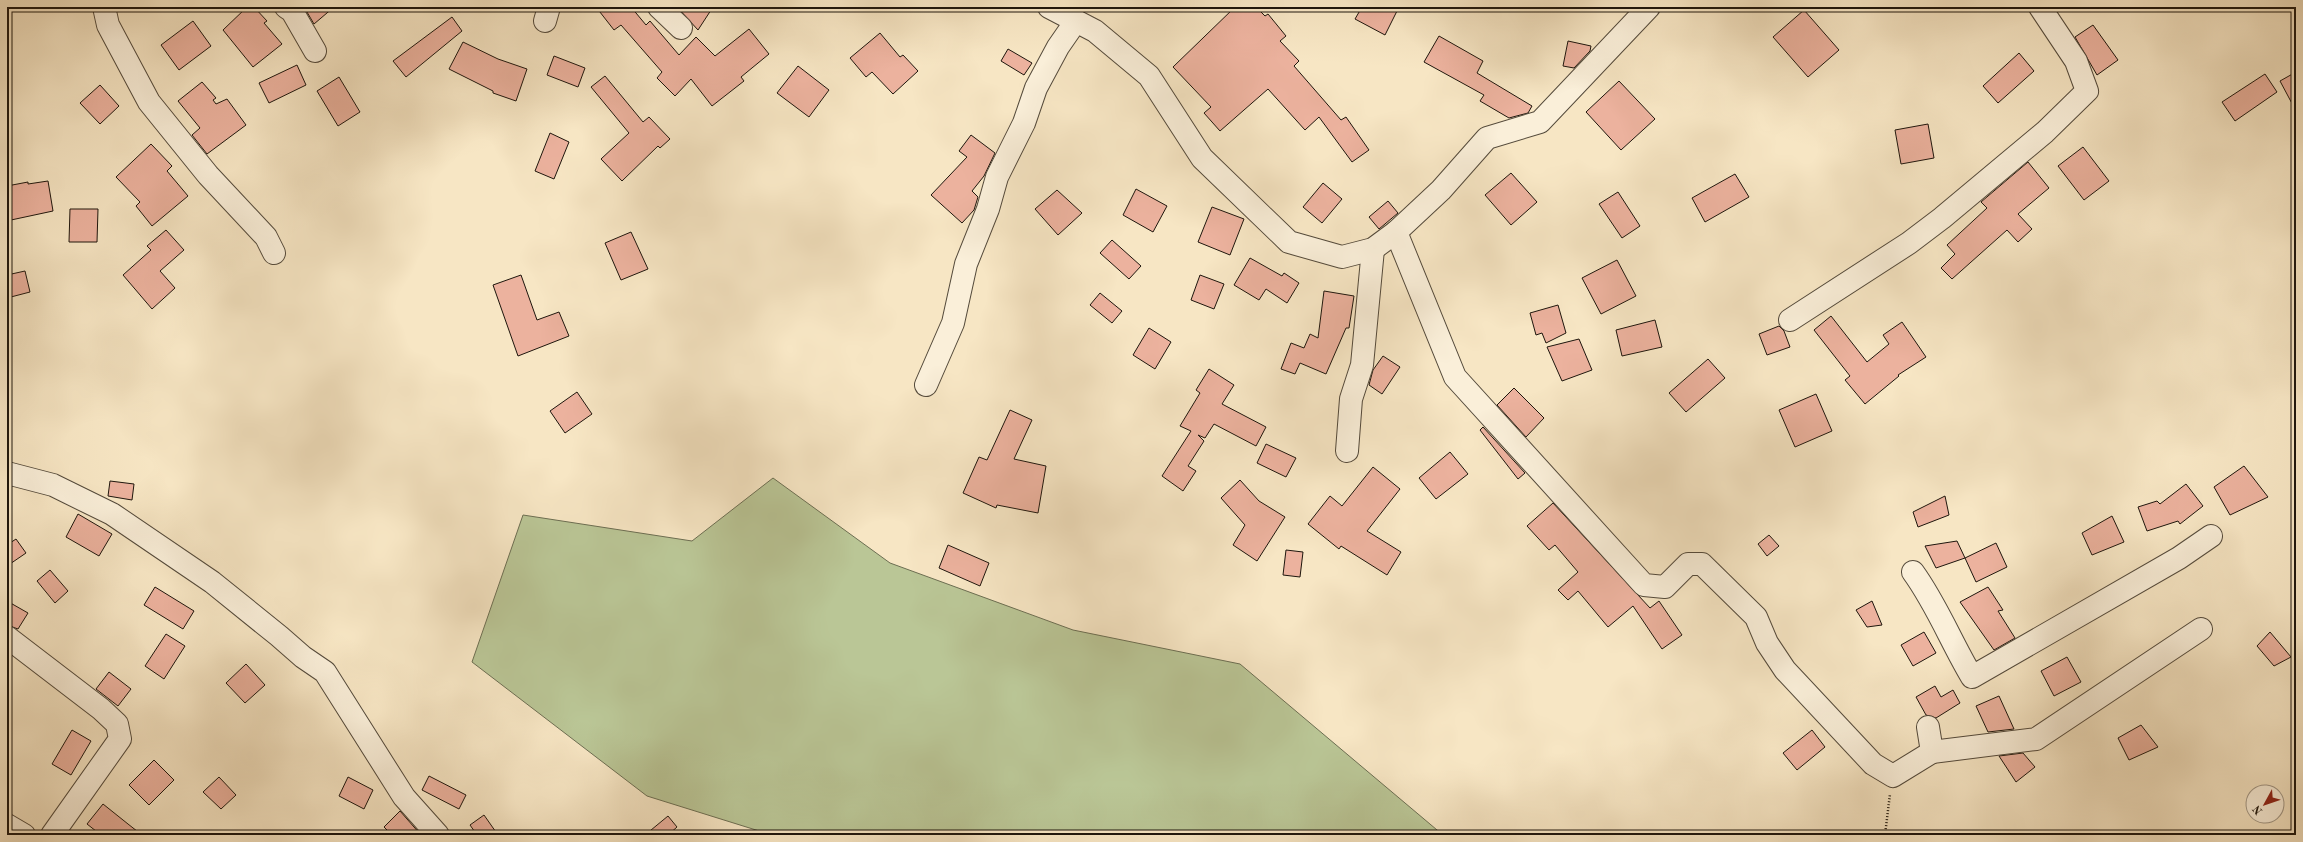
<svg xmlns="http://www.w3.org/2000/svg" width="2303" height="842" viewBox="0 0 2303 842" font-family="'Old Standard TT',serif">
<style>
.green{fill:#bac696;stroke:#6c6e52}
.building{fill:#ecb29e;stroke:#1e160d}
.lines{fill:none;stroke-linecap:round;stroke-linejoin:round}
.minor-casing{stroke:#544a3b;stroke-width:24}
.path{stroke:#1e160d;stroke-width:2.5;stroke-dasharray:1 2;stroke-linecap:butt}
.minor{stroke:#faefd9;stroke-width:22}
</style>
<rect width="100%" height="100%" fill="#f7e6c4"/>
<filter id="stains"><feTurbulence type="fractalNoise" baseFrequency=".005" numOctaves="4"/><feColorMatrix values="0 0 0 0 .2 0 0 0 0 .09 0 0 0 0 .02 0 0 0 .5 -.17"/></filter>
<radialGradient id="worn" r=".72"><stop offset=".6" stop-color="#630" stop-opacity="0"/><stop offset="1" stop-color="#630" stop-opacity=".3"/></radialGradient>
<!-- green -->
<path class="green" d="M773,478l117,85 183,67 167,34 203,171h-671l-125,-39 -175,-134 51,-147 169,26z"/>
<!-- building -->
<g class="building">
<path d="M247,7h7l13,14 -3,2 18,21 -29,23 -30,-37z"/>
<path d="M304,7h30l-20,17z"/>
<path d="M596,7h35l15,18 4,-4 29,34 17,-18 19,19 34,-27 20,25 -28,23 3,4 -32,25 -21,-27 -16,17 -18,-18 5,-6 -41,-47 -7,5z"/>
<path d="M677,7h36l-15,23z"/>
<path d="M1235,7h21l9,9 3,-2 18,22 -6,5 19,20 -5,5 47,54 5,-3 23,33 -17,12 -33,-45 -14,13 -37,-41 -48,42 -16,-18 7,-6 -38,-40z"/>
<path d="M1362,7h37l-14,28 -30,-16z"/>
<path d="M1804,10l35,40 -31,27 -35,-40z"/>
<path d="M452,17l10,14 -56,46 -13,-16z"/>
<path d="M193,21l18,25 -32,24 -18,-25z"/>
<path d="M2093,25l25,35 -21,15 -22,-38z"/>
<path d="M880,33l20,24 3,-2 15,16 -25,23 -21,-22 -6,5 -16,-19z"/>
<path d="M1439,36l44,25 -6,12 55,33 -4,7 -19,5 -29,-17 4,-6 -60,-33z"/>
<path d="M1568,41l23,5 -1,5 -16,17 -11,-2z"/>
<path d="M463,42l35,17 29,10 -11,32 -23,-8v-2l-44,-22z"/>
<path d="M1008,49l24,14 -8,12 -23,-14z"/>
<path d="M2019,53l15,18 -36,32 -15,-17z"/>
<path d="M554,56l31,12 -7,19 -31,-12z"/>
<path d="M297,65l9,20 -37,18 -10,-20z"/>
<path d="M798,66l31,24 -20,27 -32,-24z"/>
<path d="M2296,72v39l-16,-30z"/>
<path d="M2265,74l12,18 -42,29 -13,-19z"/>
<path d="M605,76l38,46 6,-5 21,22 -10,9 -2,-2 -36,35 -21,-22 28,-26 -38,-46z"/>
<path d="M339,77l21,35 -22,14 -21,-35z"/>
<path d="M1619,81l36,38 -34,31 -35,-38z"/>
<path d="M202,82l14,16 -3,2 3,4 11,-5 19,26 -39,29 -15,-19 8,-7 -22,-27z"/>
<path d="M100,85l19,21 -19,18 -20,-21z"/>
<path d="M1928,124l6,34 -33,6 -6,-34z"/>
<path d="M550,133l19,9 -15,37 -19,-8z"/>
<path d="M971,135l24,18 -11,23 -12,15 6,6 -4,13 -12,13 -31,-28 36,-38 -8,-6z"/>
<path d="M151,144l21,22 -5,5 21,25 -36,30 -16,-20 4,-4 -24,-25z"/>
<path d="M2083,147l26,34 -25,19 -26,-34z"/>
<path d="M2028,162l21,26 -31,26 14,15 -14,13 -11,-12 -55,49 -11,-11 14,-14 -8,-9 40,-37 -6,-6z"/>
<path d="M1511,173l26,29 -26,23 -26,-30z"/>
<path d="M1735,174l14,23 -44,25 -13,-24z"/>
<path d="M48,181l5,30 -42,9 -4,-20v-14l21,-4v2z"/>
<path d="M1323,183l19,16 -20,24 -19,-16z"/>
<path d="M1136,189l31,17 -14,26 -30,-17z"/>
<path d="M1057,190l25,23 -24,22 -23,-26z"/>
<path d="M1618,192l22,34 -18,12 -23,-34z"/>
<path d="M1388,201l10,12 -19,16 -10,-12z"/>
<path d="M1212,207l32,12 -14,36 -32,-13z"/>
<path d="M70,209h28l-1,33h-28z"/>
<path d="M166,230l18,20 -24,21 15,17 -23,21 -29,-34 28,-25 -4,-4z"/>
<path d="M631,232l17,37 -27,11 -16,-37z"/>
<path d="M1112,240l29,26 -12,13 -29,-26z"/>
<path d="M1250,258l32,18 2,-3 15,10 -12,20 -21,-14 -7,11 -25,-15z"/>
<path d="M1617,260l19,36 -35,18 -19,-36z"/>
<path d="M25,271l5,21 -23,6v-23z"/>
<path d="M521,275l16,45 22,-8 10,24 -51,20 -25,-71z"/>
<path d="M1200,275l24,9 -10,25 -23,-9z"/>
<path d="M1324,291l30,5 -5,32h-3l-20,46 -26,-11 -5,11 -14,-5 10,-26 13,5 6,-14 8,4z"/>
<path d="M1100,293l22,18 -10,12 -22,-18z"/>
<path d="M1558,305l8,28 -20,10 -4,-10 -6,2 -6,-22z"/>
<path d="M1831,316l36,46 22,-18 -6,-9 19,-13 24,35 -28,18 1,1 -34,28 -20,-24 5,-4 -36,-46z"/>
<path d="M1655,320l7,27 -40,9 -6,-26z"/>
<path d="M1779,326l5,5 6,16 -23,8 -8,-21z"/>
<path d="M1149,328l22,14 -16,27 -22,-14z"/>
<path d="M1579,339l13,31 -30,11 -15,-34z"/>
<path d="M1383,356l17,11 -18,27 -13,-9 4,-15z"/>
<path d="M1708,359l17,19 -39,34 -17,-19z"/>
<path d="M1209,369l25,16 -12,19 44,23 -10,19 -42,-22 -9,14 -7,-3 6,6 -16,25 8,5 -13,20 -21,-15 29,-45 -11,-5 20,-33 -4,-3z"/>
<path d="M1514,388l30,30 -18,19 -29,-32z"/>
<path d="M577,392l15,22 -27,19 -15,-22z"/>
<path d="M1816,394l16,37 -37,16 -16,-37z"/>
<path d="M1010,410l22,10 -18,39 32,7 -8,47 -41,-8 -1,3 -33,-15 16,-36 8,3z"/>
<path d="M1483,427l42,46 -7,6 -38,-49z"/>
<path d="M1266,444l30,14 -10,19 -29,-14z"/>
<path d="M1450,452l18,22 -32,25 -17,-21z"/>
<path d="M2244,466l24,31 -38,18 -16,-28z"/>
<path d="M1373,467l27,22 -33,42 34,21 -14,23 -46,-29 -2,3 -31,-25 22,-28 12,10z"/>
<path d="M1240,480l19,21 26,16 -28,44 -24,-16 12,-20 -24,-27z"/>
<path d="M110,481l24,3 -2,16 -24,-4z"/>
<path d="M2186,484l17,22 -23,18 -2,-3 -31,10 -9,-24 19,-6 3,3z"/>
<path d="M1945,496l4,19 -31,12 -5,-15z"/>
<path d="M1553,503l97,105 9,-7 23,34 -20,14 -29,-43 -25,21 -30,-36 -10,9 -10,-10 20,-18 -23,-27 -6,5 -22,-24z"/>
<path d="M78,514l34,20 -13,22 -33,-19z"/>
<path d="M2112,516l12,26 -32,13 -10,-22z"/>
<path d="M1769,535l10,11 -12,10 -9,-12z"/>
<path d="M16,539l10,14 -19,13v-21z"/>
<path d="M1957,541l8,17 -29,10 -11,-22z"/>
<path d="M1996,543l11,24 -31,15 -11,-24z"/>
<path d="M948,545l41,18 -9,23 -41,-18z"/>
<path d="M1286,550l17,2 -3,25 -17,-2z"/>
<path d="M50,570l18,21 -13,12 -18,-22z"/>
<path d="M155,587l39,24 -11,18 -39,-24z"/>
<path d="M1988,587l15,23 -5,1 17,27 -21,12 -34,-48z"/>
<path d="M7,601l21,12 -10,16 -11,-4z"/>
<path d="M1872,601l10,24 -15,2 -11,-17z"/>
<path d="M1924,632l12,21 -23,13 -12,-21z"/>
<path d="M2270,632l21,25 -17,9 -17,-20z"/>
<path d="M166,634l19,12 -21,33 -19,-13z"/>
<path d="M2067,657l14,25 -27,14 -13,-25z"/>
<path d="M246,664l19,21 -20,18 -19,-20z"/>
<path d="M109,672l22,17 -13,17 -22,-17z"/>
<path d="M1935,686l6,11 12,-7 7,13 -24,15 -10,-3 -10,-18z"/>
<path d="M1999,696l15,33 -26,3 -12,-26z"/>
<path d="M2141,725l17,22 -29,13 -11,-22z"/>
<path d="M72,730l19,11 -20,34 -19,-11z"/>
<path d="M1812,730l13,17 -28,23 -14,-17z"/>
<path d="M2023,753l12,14 -19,15 -17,-26z"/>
<path d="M154,760l20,20 -25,25 -20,-20z"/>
<path d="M429,776l37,19 -7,14 -37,-19z"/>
<path d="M219,777l17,18 -15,14 -18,-17z"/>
<path d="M348,777l25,13 -9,19 -25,-13z"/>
<path d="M103,804l25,20 14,11h-41l-14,-11z"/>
<path d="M400,811l21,24h-29l-8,-8z"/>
<path d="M484,815l14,20h-21l-7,-10z"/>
<path d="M668,816l9,11 -9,8h-23z"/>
</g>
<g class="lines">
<!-- minor casing -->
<g class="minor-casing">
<g id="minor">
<path d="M104,7l4,18 41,77 59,73 58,62 8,16"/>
<path d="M286,7l6,4 23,40"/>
<path d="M659,7l22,21"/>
<path d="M1049,7l46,24 54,45 53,82 87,84 53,15 31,-8 23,-17 45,-42 46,-52 53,-16 109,-115"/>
<path d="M545,21l4,-14"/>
<path d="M1396,232l59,145 189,208 21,2 23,-23h14l54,53 11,26 18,27 88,94 20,12 39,-24 -4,-25"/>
<path d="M1790,320l119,-77 33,-25 103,-86 42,-41 -11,-30 -36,-54"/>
<path d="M926,385l27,-62 13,-59 22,-55 9,-32 27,-54 12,-35 22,-41 18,-26"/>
<path d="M1347,451l4,-52 11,-34 11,-116"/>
<path d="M7,473l46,12 59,29 100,68 67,54 24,21 22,15 79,125 34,38"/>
<path d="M1913,572c24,33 38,70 59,105l207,-119 32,-22"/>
<path d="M7,637l94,72 16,15 3,15 -68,96"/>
<path d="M1932,752l104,-13 165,-110"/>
<path d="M7,825l17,10"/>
</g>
</g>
<!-- path -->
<path class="path" d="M1885,835l5,-41"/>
<!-- minor -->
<use href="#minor" class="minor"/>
</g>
<!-- margin -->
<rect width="2303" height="842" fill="none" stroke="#f7e6c4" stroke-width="24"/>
<rect x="8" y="8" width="2287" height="826" fill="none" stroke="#1e160d" stroke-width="2"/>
<rect x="12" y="12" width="2279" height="818" fill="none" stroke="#1e160d"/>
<!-- north arrow -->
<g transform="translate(2265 804) rotate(230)"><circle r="19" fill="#faefd9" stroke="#a29887"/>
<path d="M0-3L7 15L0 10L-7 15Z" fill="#8f2418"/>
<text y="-6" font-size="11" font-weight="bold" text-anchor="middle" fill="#1e160d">N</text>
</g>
<rect width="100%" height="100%" filter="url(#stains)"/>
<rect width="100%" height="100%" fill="url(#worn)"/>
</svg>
